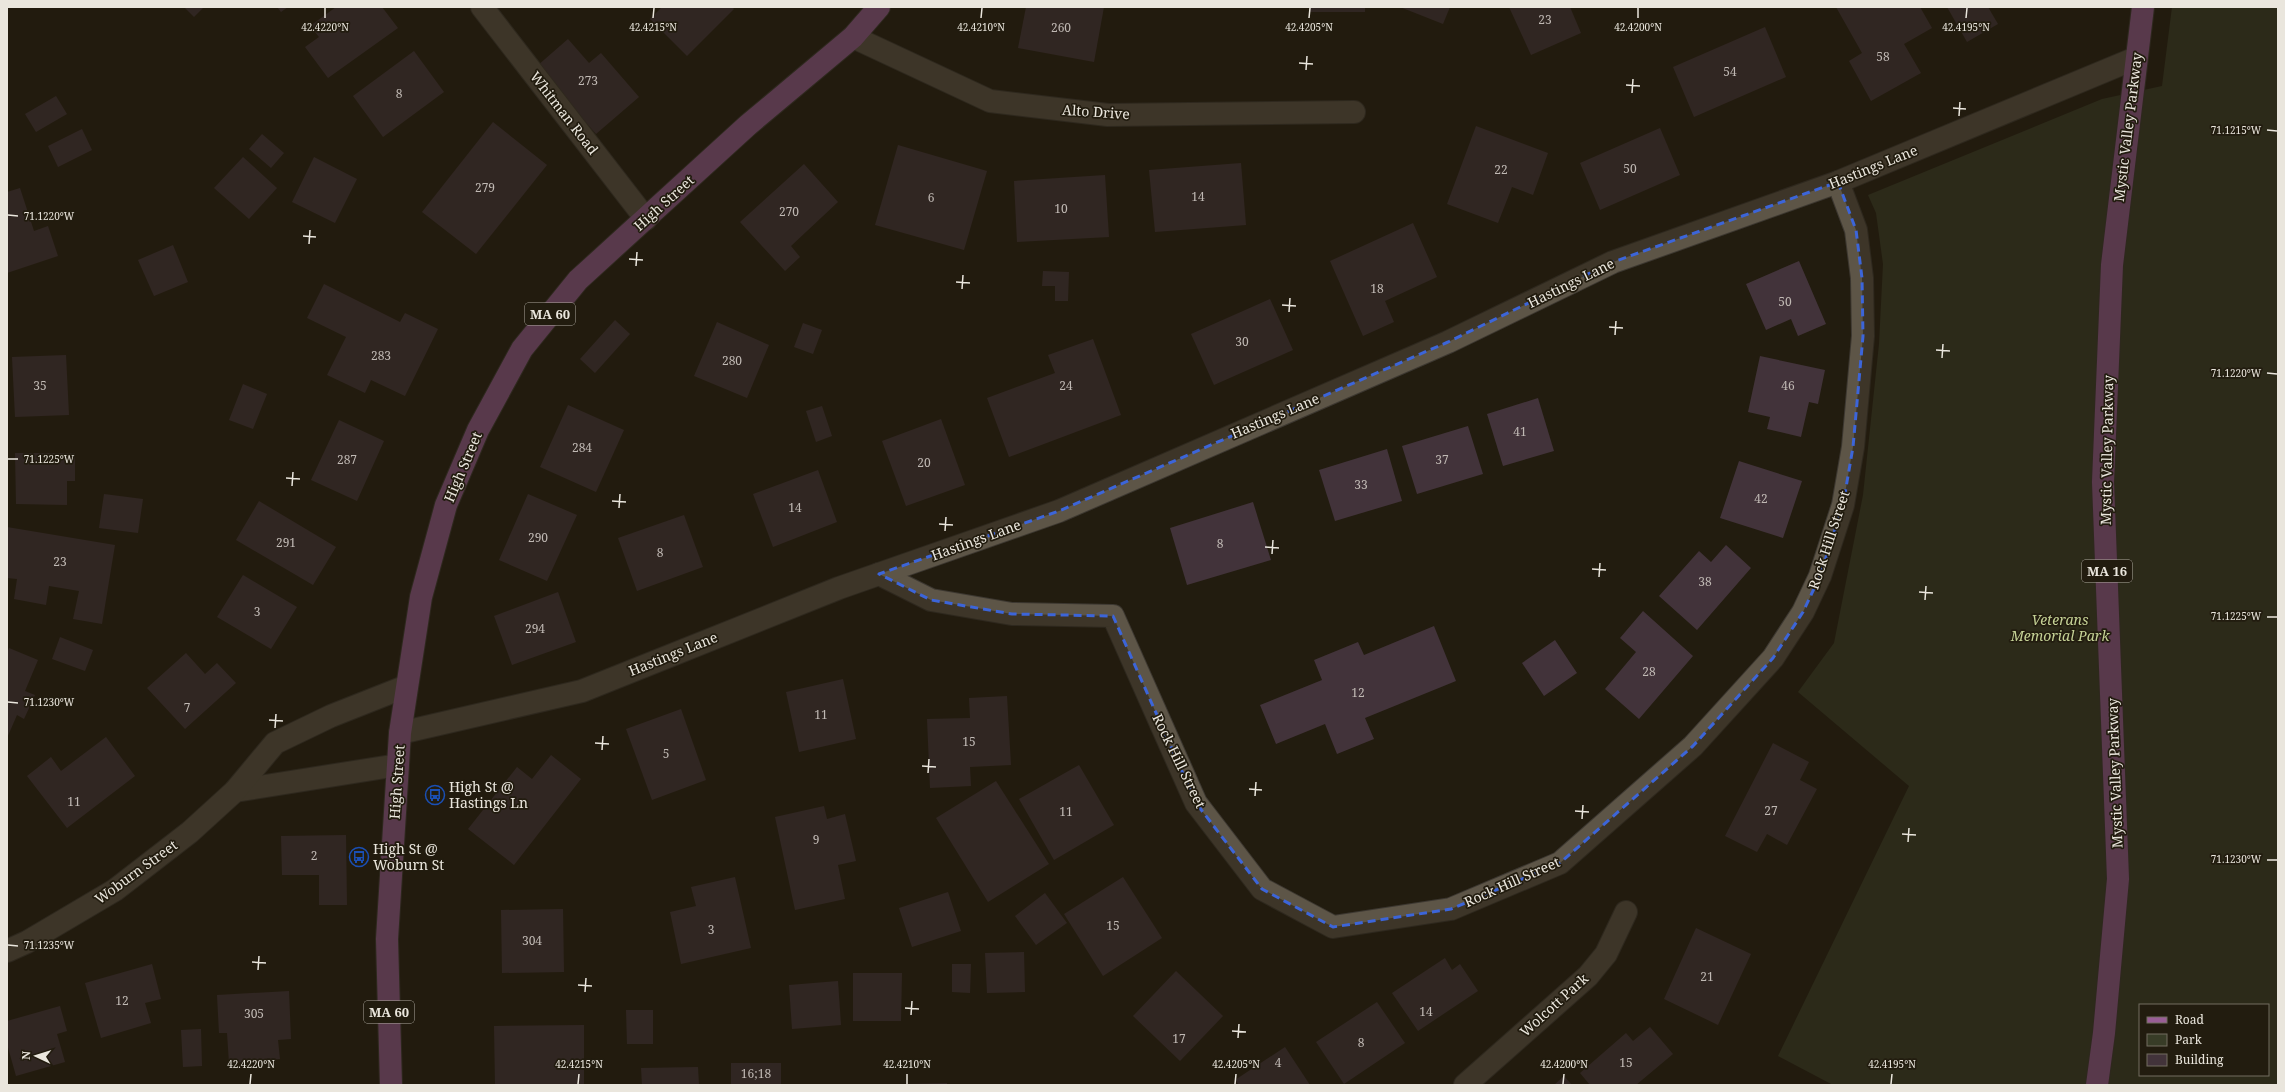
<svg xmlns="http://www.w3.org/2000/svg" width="2285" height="1092" viewBox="0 0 2285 1092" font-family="'Noto Serif',serif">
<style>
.green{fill:#383c27;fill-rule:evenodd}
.building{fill:#42333a}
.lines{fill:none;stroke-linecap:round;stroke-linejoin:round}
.minor-casing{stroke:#3d3831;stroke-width:24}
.tertiary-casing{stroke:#3d3831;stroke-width:24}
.primary-casing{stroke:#3d3831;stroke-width:24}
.minor{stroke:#5d5547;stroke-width:22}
.tertiary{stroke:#5d5547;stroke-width:22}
.primary{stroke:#995e96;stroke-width:22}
.marked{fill:none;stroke:#3c65d9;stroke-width:3;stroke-dasharray:8 5;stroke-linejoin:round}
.ticks{fill:none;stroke:#eae6dd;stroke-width:1.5}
.labels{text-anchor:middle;stroke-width:3.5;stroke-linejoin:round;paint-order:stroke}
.number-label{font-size:12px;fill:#c0b9b4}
.shield{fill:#221c0f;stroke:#aea99f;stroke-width:1}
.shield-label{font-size:13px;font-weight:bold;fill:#eae6dd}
.street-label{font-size:14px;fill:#eae6dd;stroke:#221c0f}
.park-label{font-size:14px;font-style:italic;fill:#c5d296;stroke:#221c0f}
.poi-label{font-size:14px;fill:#eae6dd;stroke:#221c0f;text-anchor:start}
.ticks-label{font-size:10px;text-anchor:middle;fill:#eae6dd;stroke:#221c0f;stroke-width:3.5;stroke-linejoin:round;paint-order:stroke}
</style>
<rect width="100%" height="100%" fill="#221c0f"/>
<!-- green -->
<path class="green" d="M2172,7h106v1078h-445l-55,-29 131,-270 -111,-94 36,-49 29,-148 16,-151 4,-80 -7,-51 -8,-18 234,-96 60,-13zM2140,1005h128v70h-128z"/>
<!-- building -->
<g class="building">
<path d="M184,7h20l-10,10z"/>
<path d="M277,7h11l-7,5z"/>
<path d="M336,7h46l16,21 -70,50 -23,-31 14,-10 -9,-11z"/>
<path d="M662,7h70l2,2 -47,47 -37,-37z"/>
<path d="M1026,7h78l-10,55 -76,-14z"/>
<rect x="1310" y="7" width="55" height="5"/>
<path d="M1400,7h50l-7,17z"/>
<path d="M1509,7h61l11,26 -50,22z"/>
<path d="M1836,7h84l12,21 -28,16 17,29 -50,28 -22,-40 13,-8z"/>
<path d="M1947,7h41l10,17 -31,18z"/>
<path d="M1765,27l21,50 -92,40 -21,-50z"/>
<path d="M568,39l21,24 12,-10 38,44 -43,37 -59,-68z"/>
<path d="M414,51l30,41 -61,45 -30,-41z"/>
<path d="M56,96l11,18 -31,18 -11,-18z"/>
<path d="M493,122l54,43 -71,89 -54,-42z"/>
<path d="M1476,126l72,27 -15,42 -21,-8 -14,36 -51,-19z"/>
<path d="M1660,128l20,47 -80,35 -20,-47z"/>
<path d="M82,129l10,21 -34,17 -10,-21z"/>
<path d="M262,134l22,19 -13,15 -22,-19z"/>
<path d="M898,145l89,26 -23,79 -89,-25z"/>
<path d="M243,157l34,31 -28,31 -35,-31z"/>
<path d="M314,157l43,22 -22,44 -43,-21z"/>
<path d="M1241,163l5,62 -91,7 -6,-62z"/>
<path d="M804,164l34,38 -47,44 9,11 -15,14 -45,-49z"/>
<path d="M1105,175l4,62 -92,5 -3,-61z"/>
<path d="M20,188l14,43 14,-5 10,30 -51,17v-81z"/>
<path d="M1413,223l24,54 -52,24 9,21 -31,14 -33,-75z"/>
<path d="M173,245l15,37 -34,14 -16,-36z"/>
<path d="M1799,261l27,63 -28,12 -7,-17 -25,11 -20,-46z"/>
<path d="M1043,271l26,1 -1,29h-13v-15h-13z"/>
<path d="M324,284l76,38 5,-9 33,16 -33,67 -34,-16 -6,13 -38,-18 19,-38 -39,-19z"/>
<path d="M1270,299l23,51 -79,35 -23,-51z"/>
<path d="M615,320l15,14 -35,39 -15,-14z"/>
<path d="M717,322l52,23 -22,53 -53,-22z"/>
<path d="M803,323l19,7 -9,24 -19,-7z"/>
<path d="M1093,339l28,76 -112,42 -22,-59 68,-25 -7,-18z"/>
<path d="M66,355l3,60 -54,2 -3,-60z"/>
<path d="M1760,356l65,14 -7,34 -9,-2 -8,35 -34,-8 3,-12 -22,-5z"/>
<path d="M243,384l24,10 -14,35 -24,-9z"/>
<path d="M1538,398l16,53 -51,15 -16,-52z"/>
<path d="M568,405l56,25 -28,62 -56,-25z"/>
<path d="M822,406l10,30 -16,6 -10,-31z"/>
<path d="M941,419l24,66 -59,21 -24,-65z"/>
<path d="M339,420l45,21 -27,60 -46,-21z"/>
<path d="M1468,426l15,48 -66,20 -15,-48z"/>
<path d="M1387,449l15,52 -67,20 -16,-51z"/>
<path d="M15,453h60v28h-8v24l-51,-1z"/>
<path d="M1739,461l63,20 -19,57 -63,-20z"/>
<path d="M818,470l19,52 -64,25 -20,-53z"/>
<path d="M104,494l39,5 -5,34 -39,-5z"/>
<path d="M528,494l49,21 -30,66 -48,-21z"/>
<path d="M259,501l77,46 -23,38 -77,-45z"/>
<path d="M1253,502l18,58 -84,25 -17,-57z"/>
<path d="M684,515l19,52 -66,24 -19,-53z"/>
<path d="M7,527l108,18 -13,79 -29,-5 6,-28 -30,-5 -3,19 -32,-6 3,-20 -10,-1z"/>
<path d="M1726,545l25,23 -54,62 -38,-34 40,-45 12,11z"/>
<path d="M243,575l54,32 -26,42 -54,-32z"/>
<path d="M558,592l18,50 -64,23 -18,-49z"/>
<path d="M1643,611l50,45 -54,63 -34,-30 31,-37 -16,-14z"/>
<path d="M1434,626l22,55 -91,37 9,21 -37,15 -12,-30 -49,20 -16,-39 62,-25 -8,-20 44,-18 6,13z"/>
<path d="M60,637l33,13 -8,21 -33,-12z"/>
<path d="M1555,640l22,33 -33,23 -22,-33z"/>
<path d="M9,648l29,12 -13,31 10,4 -11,24 -7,-4 -10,23v-85z"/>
<path d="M186,653l19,21 12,-11 19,20 -51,46 -38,-41z"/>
<path d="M843,679l13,60 -57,13 -13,-60z"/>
<path d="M1007,696l4,69 -41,2 1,19 -41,2 -3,-69 43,-1 -1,-20z"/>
<path d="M681,709l25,71 -54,20 -26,-71z"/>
<path d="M106,737l29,39 -68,52 -40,-52 24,-19 10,14z"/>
<path d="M1773,743l36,19 -9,18 17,9 -30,56 -20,-11 -10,18 -32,-16z"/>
<path d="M551,755l30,24 -67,86 -46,-36 49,-62 15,12z"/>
<path d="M1079,765l35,60 -60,35 -35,-61z"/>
<path d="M996,781l53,83 -61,38 -52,-84z"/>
<path d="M824,806l3,13 18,-5 11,47 -18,4 7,34 -50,11 -20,-93z"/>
<path d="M346,835l1,70h-28v-30h-37l-1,-39z"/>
<path d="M735,877l16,71 -70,16 -11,-52 26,-6 -5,-19z"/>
<path d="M1123,877l39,61 -59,38 -39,-62z"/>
<path d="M948,892l13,39 -49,16 -13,-39z"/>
<path d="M1045,893l22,30 -31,22 -21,-29z"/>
<path d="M563,909l1,63 -62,1 -1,-63z"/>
<path d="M1696,928l55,26 -33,71 -54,-26z"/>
<path d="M1024,952l1,40 -38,1 -2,-40z"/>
<path d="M1445,958l7,12 8,-6 18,27 -60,40 -26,-38z"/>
<path d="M152,964l9,35 -16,4 6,20 -50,15 -16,-55z"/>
<path d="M952,964h19l-1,29 -18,-1z"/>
<path d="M1176,971l47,45 -43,45 -47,-45z"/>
<path d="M853,973h49l-1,48h-48z"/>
<path d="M838,981l3,44 -49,4 -3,-44z"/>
<path d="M289,991l2,48 -13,1 2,19 -51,4 -2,-30h-8l-2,-38z"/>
<path d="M1377,1002l28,41 -61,41 -28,-42z"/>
<path d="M60,1006l7,25 -10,3 8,28 -49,14 -9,-32v-23z"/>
<path d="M626,1010h27v34h-26z"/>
<path d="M584,1025v60h-89l-1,-59z"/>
<path d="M1650,1027l23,27 -37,31h-46l-10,-12 46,-40 7,8z"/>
<path d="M201,1029l1,37 -19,1 -2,-37z"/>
<path d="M1285,1047l25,38h-71l-4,-5z"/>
<rect x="731" y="1063" width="50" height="22"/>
<path d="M698,1067l1,18h-57l-1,-17z"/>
<path d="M1564,1076l8,9h-18z"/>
<path d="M947,1083v2h-39v-1z"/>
</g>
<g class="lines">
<!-- minor casing -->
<g class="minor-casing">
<g id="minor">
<path d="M482,7l164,212"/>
<path d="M853,37l137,64 118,14 246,-3"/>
<path d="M879,574l52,26 81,14 101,2 83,187 66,86 71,38 118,-18 109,-46 133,-117 80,-88 30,-46 17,-36 23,-71 10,-58 10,-111 -1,-58 -6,-48 -18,-48"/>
<path d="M400,733l182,-42 257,-103 220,-77 389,-169 165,-80 225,-80 298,-124"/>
<path d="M1465,1085l123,-109 18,-22 20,-42"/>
</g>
</g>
<!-- tertiary casing -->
<g class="tertiary-casing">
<g id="tertiary">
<path d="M235,791l163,-26"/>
<path d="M7,951l20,-9 88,-52 75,-58 45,-41 40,-48 56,-27 76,-30"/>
</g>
</g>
<!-- primary casing -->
<g class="primary-casing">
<g id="primary">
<path d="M391,1085l-4,-146 13,-206 21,-136 25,-92 32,-75 44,-81 56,-69 170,-155 105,-88 26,-30"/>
<path d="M2097,1085l7,-52 14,-154 -15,-397 9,-217 31,-258"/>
</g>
</g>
<!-- minor -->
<use href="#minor" class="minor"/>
<!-- tertiary -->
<use href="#tertiary" class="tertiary"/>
<!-- primary -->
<use href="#primary" class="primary"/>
</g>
<!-- marked area -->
<path d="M0 0H2285V1092H0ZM1838,182l18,48 6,48 1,58 -10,111 -10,58 -23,71 -17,36 -30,46 -80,88 -133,117 -109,46 -118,18 -71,-38 -66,-86 -83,-187 -101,-2 -81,-14 -52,-26 180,-63 389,-169 165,-80z" fill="#221c0f" fill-opacity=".55" fill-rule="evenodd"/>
<path class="marked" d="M1838,182l18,48 6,48 1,58 -10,111 -10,58 -23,71 -17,36 -30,46 -80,88 -133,117 -109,46 -118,18 -71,-38 -66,-86 -83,-187 -101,-2 -81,-14 -52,-26 180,-63 389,-169 165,-80z"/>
<!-- ticks -->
<path class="ticks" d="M325,18v-10M653,18l1,-10M981,18l1,-10M1309,18l1,-10M1638,18v-10M1966,18l1,-10M1299,63l14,1M1306,70l1,-14M1626,85l14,1M1632,93l1,-14M1953,108l13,1M1959,116l1,-14M2267,130l10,1M8,215l10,1M303,236l13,1M309,244l1,-14M629,259l14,1M636,266l1,-14M956,282l14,1M962,289l1,-14M1282,305l14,1M1289,312l1,-14M1609,327l14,1M1615,335l1,-14M1936,350l14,1M1942,358l1,-14M2267,373l10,1M8,459h10M286,478l14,1M292,486l1,-14M612,501l14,1M619,508l1,-14M939,524l14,1M945,531l1,-14M1265,547l14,1M1272,554l1,-14M1592,569l14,1M1599,577l1,-14M1919,592l14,1M1925,600l1,-14M2267,617h10M8,702l10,1M269,720l14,1M275,728l1,-14M595,743l14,1M602,750l1,-14M922,766l14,1M928,773l1,-14M1249,789l13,1M1255,796l1,-14M1575,811l14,1M1582,819l1,-14M1902,834l14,1M1908,842l1,-14M2267,860h10M8,945l10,1M252,962l14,1M258,970l1,-14M578,985l14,1M585,992l1,-14M905,1008l14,1M911,1015l1,-14M1232,1031l14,1M1238,1038l1,-14M250,1084l1,-10M578,1084l1,-10M907,1084v-10M1235,1084l1,-10M1563,1084l1,-10M1891,1084l1,-10"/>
<!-- icons -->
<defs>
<g id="bus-ring" transform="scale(1)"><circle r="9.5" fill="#221c0f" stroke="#1a4fb4" stroke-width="1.5"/><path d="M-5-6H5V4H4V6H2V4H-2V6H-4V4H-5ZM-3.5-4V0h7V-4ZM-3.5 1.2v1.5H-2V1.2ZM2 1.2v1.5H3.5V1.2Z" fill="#1a4fb4"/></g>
</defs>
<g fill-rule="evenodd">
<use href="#bus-ring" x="435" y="795"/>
<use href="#bus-ring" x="359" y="857"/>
</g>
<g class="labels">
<!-- number labels -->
<g class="number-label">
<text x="1545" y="24">23</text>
<text x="1061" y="32">260</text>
<text x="1883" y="61">58</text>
<text x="1730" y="76">54</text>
<text x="588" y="85">273</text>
<text x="399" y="98">8</text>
<text x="1630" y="173">50</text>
<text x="1501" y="174">22</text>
<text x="485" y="192">279</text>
<text x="1198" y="201">14</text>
<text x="931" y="202">6</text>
<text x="1061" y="213">10</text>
<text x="789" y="216">270</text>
<text x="1377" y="293">18</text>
<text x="1785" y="306">50</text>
<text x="1242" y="346">30</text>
<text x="381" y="360">283</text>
<text x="732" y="365">280</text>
<text x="40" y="390">35</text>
<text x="1066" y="390">24</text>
<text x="1788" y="390">46</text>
<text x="1520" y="436">41</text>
<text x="582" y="452">284</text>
<text x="347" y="464">287</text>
<text x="1442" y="464">37</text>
<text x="924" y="467">20</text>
<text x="1361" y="489">33</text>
<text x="1761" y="503">42</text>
<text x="795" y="512">14</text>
<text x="538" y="542">290</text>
<text x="286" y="547">291</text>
<text x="1220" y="548">8</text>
<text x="660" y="557">8</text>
<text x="60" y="566">23</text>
<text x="1705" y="586">38</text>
<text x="257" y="616">3</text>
<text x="535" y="633">294</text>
<text x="1649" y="676">28</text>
<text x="1358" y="697">12</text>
<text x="187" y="712">7</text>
<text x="821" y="719">11</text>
<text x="969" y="746">15</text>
<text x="666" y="758">5</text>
<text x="74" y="806">11</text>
<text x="1771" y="815">27</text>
<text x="1066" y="816">11</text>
<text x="816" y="844">9</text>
<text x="314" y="860">2</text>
<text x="1113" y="930">15</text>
<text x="711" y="934">3</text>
<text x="532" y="945">304</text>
<text x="1707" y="981">21</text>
<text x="122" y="1005">12</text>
<text x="1426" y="1016">14</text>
<text x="254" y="1018">305</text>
<text x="1179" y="1043">17</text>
<text x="1361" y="1047">8</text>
<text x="1278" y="1067">4</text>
<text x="1626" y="1067">15</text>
<text x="756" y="1078">16;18</text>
</g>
<!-- shield labels -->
<g class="shield">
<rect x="525" y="303" width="50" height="22" rx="3"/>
<rect x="2082" y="560" width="50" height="22" rx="3"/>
<rect x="364" y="1001" width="50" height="22" rx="3"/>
</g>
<g class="shield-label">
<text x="550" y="319">MA 60</text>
<text x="2107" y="576">MA 16</text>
<text x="389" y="1017">MA 60</text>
</g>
<!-- street labels -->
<g class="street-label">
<text transform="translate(1096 112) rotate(4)" y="5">Alto Drive</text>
<text transform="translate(564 113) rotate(52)" y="5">Whitman Road</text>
<text transform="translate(2128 127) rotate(-83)" y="5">Mystic Valley Parkway</text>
<text transform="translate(1873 167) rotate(-22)" y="5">Hastings Lane</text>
<text transform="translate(664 203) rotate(-42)" y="5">High Street</text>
<text transform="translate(1571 283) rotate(-26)" y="5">Hastings Lane</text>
<text transform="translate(1275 416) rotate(-23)" y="5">Hastings Lane</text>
<text transform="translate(2107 450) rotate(-89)" y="5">Mystic Valley Parkway</text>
<text transform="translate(463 467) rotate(-67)" y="5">High Street</text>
<text transform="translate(976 540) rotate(-20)" y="5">Hastings Lane</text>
<text transform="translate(1829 540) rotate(-72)" y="5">Rock Hill Street</text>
<text transform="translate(673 654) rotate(-22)" y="5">Hastings Lane</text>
<text transform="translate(1179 761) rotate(64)" y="5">Rock Hill Street</text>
<text transform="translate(2115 773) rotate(-92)" y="5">Mystic Valley Parkway</text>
<text transform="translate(397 782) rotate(-86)" y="5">High Street</text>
<text transform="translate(136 872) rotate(-36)" y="5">Woburn Street</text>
<text transform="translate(1512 882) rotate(-24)" y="5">Rock Hill Street</text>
<text transform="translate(1554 1005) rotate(-42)" y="5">Wolcott Park</text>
</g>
<!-- park labels -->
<g class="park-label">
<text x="2060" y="625">Veterans<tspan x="2060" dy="16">Memorial Park</tspan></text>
</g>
<!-- poi labels -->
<g class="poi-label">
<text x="449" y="792">High St @<tspan x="449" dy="16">Hastings Ln</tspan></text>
<text x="373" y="854">High St @<tspan x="373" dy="16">Woburn St</tspan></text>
</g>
</g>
<g class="ticks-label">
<text x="325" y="31">42.4220°N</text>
<text x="653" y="31">42.4215°N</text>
<text x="981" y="31">42.4210°N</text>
<text x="1309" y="31">42.4205°N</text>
<text x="1638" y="31">42.4200°N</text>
<text x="1966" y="31">42.4195°N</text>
<text x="2236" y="134">71.1215°W</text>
<text x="49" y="220">71.1220°W</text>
<text x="2236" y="377">71.1220°W</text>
<text x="49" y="463">71.1225°W</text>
<text x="2236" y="620">71.1225°W</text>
<text x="49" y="706">71.1230°W</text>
<text x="2236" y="863">71.1230°W</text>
<text x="49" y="949">71.1235°W</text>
<text x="251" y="1068">42.4220°N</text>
<text x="579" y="1068">42.4215°N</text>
<text x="907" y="1068">42.4210°N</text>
<text x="1236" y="1068">42.4205°N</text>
<text x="1564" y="1068">42.4200°N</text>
<text x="1892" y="1068">42.4195°N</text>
</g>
<!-- border -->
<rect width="2285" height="1092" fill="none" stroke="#eae6dd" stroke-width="16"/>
<!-- legend -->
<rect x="2139" y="1004" width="130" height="72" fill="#221c0f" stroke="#726d61"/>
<rect x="2147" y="1017" width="20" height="6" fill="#995e96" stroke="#726d61"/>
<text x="2175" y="1024" font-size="12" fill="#eae6dd">Road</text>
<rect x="2147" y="1034" width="20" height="12" fill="#383c27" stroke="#726d61"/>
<text x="2175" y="1044" font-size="12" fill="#eae6dd">Park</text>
<rect x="2147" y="1054" width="20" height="12" fill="#42333a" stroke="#726d61"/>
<text x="2175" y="1064" font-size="12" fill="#eae6dd">Building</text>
<!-- north arrow -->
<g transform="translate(36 1056) rotate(274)" stroke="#221c0f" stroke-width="3" paint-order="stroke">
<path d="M0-3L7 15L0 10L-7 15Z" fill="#eae6dd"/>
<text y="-6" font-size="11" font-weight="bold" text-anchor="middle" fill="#eae6dd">N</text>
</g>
</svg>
